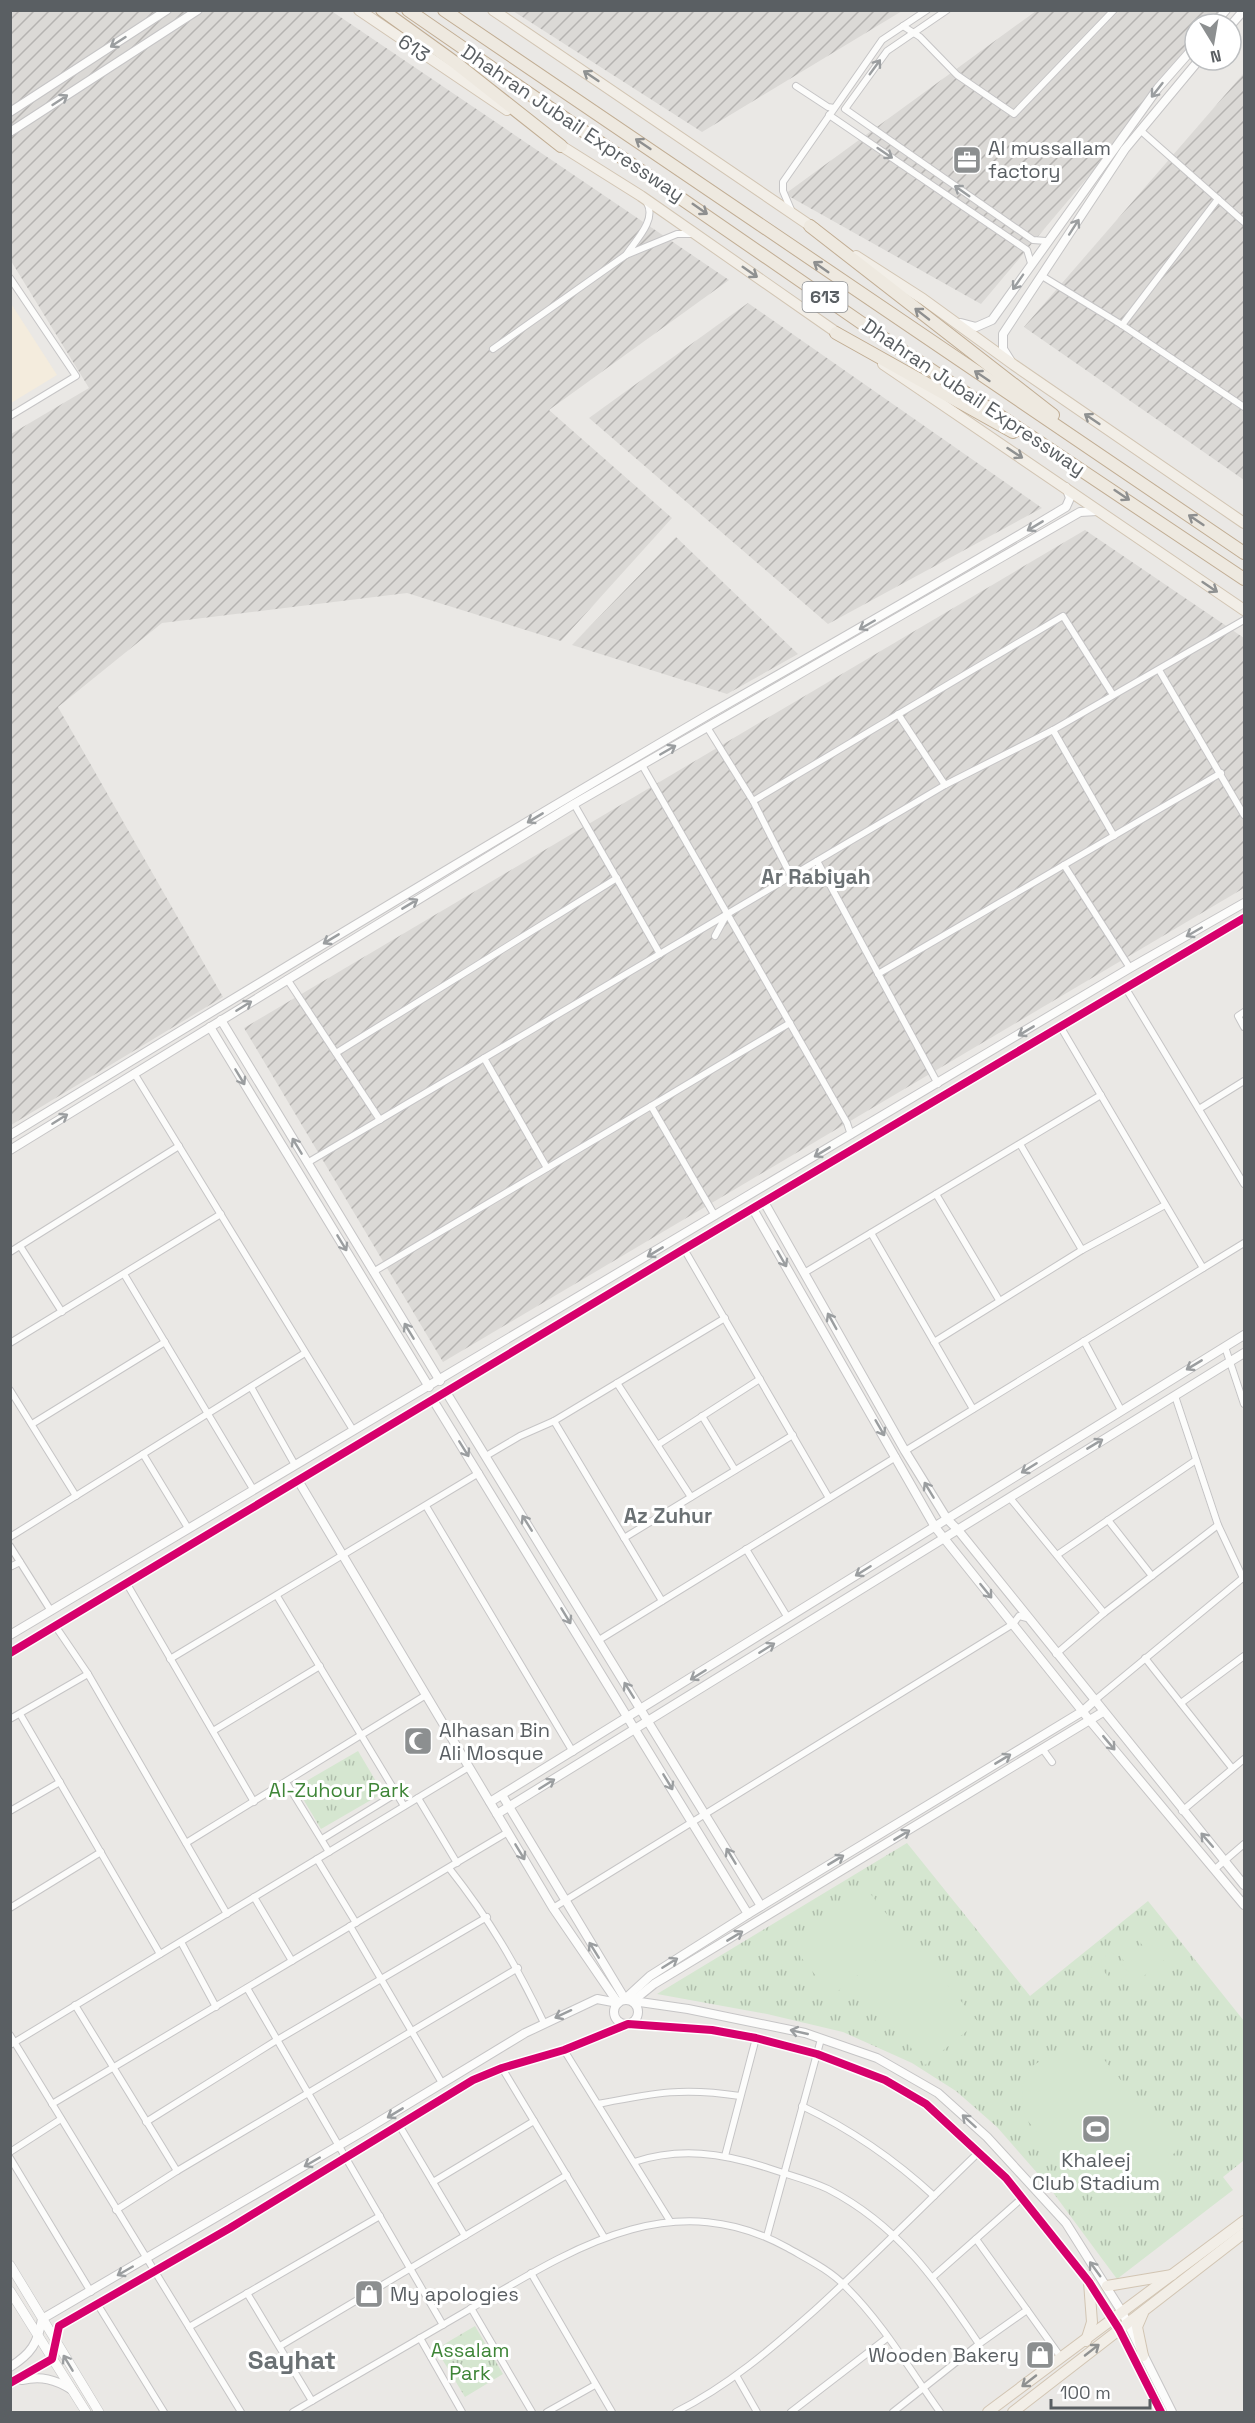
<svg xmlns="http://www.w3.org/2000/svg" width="1255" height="2423" viewBox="0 0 1255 2423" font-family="'Space Grotesk',sans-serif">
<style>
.commercial{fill:#f4ecdd}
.industrial{fill:url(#industrial-furrows)}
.park{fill:url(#park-tufts)}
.pitch{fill:#d5e6d0}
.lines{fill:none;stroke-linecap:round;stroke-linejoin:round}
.minor-casing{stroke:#c6c5c6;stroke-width:8}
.tertiary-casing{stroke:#c6c5c6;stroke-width:10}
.secondary-casing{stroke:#c5c5c5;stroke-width:10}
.primary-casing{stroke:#d2c5b3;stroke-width:12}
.motorway-casing{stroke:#c1ad93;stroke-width:14}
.minor{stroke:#fcfcfb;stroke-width:6}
.tertiary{stroke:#fcfcfb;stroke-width:8}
.secondary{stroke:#fcfcfb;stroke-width:9}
.primary{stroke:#f2eee7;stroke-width:10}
.motorway{stroke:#eee9e0;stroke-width:12}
.cycleway-casing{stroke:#fff;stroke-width:11}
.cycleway{stroke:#d6006c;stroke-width:8}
.oneway{stroke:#9b9ea0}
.oneway2{stroke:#8f9191}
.oneway3{stroke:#8e8f8f}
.labels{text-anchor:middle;stroke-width:6;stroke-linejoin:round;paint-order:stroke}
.shield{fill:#fff;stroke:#8c8f92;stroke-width:1.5}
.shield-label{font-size:18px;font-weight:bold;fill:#5a5f63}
.street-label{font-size:20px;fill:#5a5f63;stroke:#fff}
.poi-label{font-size:20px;fill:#5a5f63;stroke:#fff;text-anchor:start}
.park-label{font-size:20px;fill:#3e8537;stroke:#fff}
.neighbourhood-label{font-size:21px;font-weight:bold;fill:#6b7174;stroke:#fff}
.district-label{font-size:26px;font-weight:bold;fill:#6b7174;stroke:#fff}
</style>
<defs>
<pattern id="industrial-furrows" width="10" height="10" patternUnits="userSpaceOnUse" patternTransform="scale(1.5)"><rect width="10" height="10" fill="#dbd9d6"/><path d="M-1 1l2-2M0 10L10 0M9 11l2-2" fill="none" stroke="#b5b3b1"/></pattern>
<pattern id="park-tufts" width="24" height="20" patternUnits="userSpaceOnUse" patternTransform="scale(1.5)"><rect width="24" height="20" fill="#d5e6d0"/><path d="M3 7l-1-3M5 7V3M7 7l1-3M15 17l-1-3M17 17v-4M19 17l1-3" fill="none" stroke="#b0beac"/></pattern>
</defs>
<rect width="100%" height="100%" fill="#eae8e5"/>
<!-- commercial -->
<path class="commercial" d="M10,302l47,73 -46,28h-1z"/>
<!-- industrial -->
<g class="industrial">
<path d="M330,10l399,270 -180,130 123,108 -111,123 -154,-48 -245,30 -104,84 165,290 -212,128v-691l78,-46 -78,-127v-250z"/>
<path d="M513,11h389l-200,121z"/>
<path d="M1036,11h192l-11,13h-22v26l-214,254 -196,-110z"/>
<path d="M1244,73v407l-220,-153z"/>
<path d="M748,303l294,205 -214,116 -239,-206z"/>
<path d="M1085,530l159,108v250l-801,474 -199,-334z"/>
<path d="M676,537l122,117 -71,40 -155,-49z"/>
</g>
<!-- park -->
<g class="park">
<path d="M358,1751l25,42 -62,36 -25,-42z"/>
<path d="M907,1843l123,153 118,-95 96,120v142l-1,-2 -20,16 10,13 -116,89 -71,-96 -49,-56 -41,-36 -44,-28 -69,-31 -76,-18 -110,-20z"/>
<path d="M475,2326l28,48 -38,23 -29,-48z"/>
</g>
<!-- pitch -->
<g class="pitch">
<path d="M865,1887l40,50 -73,59 -40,-50z"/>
<path d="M1150,1923l24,29 -16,13 -23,-29z"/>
<path d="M1131,1938l24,29 -16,13 -23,-29z"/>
<path d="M912,1941l66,81 -53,43 -66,-81z"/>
<path d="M1111,1951l18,22 -11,9 -18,-21z"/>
<path d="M1097,1962l18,24 -10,8 -19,-22z"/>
<path d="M1079,2050l18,1 81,99 -6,5 -14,36 -14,12 -31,4 -23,-11 -63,-76 -5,-15 1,-20 8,-18 20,-13z"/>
</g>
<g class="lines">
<!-- minor casing -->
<g class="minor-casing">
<g id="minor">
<path d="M947,10l-60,41 -42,58 188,131 13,1"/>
<path d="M903,26l17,11 37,38 57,39 100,-104"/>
<path d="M796,86l32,21 6,1"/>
<path d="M829,115l198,135 4,13"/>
<path d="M1140,130l104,92"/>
<path d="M647,203c10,17 -12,38 -21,52l51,-21h16"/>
<path d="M792,212l-9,-21v-9l99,-142 45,-30"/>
<path d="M1042,276l80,49 122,82"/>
<path d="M10,278l66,98 -66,40"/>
<path d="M1122,325l96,-126"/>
<path d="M493,349l133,-94"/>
<path d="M1159,670l85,145"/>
<path d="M898,714l47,71"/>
<path d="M707,727l46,74 38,75"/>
<path d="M1053,730l61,106"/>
<path d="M642,765l205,358 4,12"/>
<path d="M753,801l310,-185 50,79"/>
<path d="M574,804l86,150"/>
<path d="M817,861l121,223"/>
<path d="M1064,865l66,103"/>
<path d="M715,936l12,-22"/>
<path d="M878,974l343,-201"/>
<path d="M287,979l93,141"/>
<path d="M1125,987l119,197"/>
<path d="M1244,1012l-6,4 6,11"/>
<path d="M1060,1026l143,242"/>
<path d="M336,1053l281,-175"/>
<path d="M484,1058l63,110"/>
<path d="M134,1073l219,357"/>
<path d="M651,1106l64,110"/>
<path d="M1199,1109l45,-28"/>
<path d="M1020,1144l62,106"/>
<path d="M307,1163l638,-378 108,-55 191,-110"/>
<path d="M936,1194l63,106"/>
<path d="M871,1233l102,176"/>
<path d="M20,1246l42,66"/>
<path d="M684,1249l145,249"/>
<path d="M10,1252l169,-106"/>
<path d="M373,1272l417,-249"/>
<path d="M804,1273l297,-178"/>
<path d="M124,1274l129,215"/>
<path d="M1084,1341l37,69"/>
<path d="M934,1342l148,-92 83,-45"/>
<path d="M10,1343l211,-129"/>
<path d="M1225,1347l19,57"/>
<path d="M617,1383l74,114"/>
<path d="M251,1387l44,78"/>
<path d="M10,1390l66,106"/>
<path d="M1175,1396l43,129 25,53"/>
<path d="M702,1416l33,54"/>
<path d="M554,1421l108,180"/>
<path d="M32,1424l133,-82"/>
<path d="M659,1444l101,-65"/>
<path d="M905,1451l339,-208"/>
<path d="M143,1454l45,74"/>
<path d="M486,1456l34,-20 34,-15 171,-103"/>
<path d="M1010,1498l94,115"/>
<path d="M426,1506l147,246"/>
<path d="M1108,1520l44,56"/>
<path d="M10,1537l295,-184"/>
<path d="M624,1538l169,-103"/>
<path d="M10,1546l41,65"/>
<path d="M746,1549l42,69"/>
<path d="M1057,1555l139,-95"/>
<path d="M10,1567l10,-5"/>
<path d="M127,1584l127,218"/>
<path d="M277,1596l127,210"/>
<path d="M56,1627l32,47 139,240"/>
<path d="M599,1640l297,-183"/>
<path d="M1056,1654l48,-41 114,-88"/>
<path d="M1145,1658l87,110"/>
<path d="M170,1659l309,-186"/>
<path d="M1094,1701l150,-124"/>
<path d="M1181,1703l63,-47"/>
<path d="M20,1714l140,240"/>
<path d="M10,1719l78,-45"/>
<path d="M213,1731l107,-65"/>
<path d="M1044,1751l8,11"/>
<path d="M286,1782l43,70"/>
<path d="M418,1798l39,65"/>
<path d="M10,1811l50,-29"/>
<path d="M1182,1811l62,-52"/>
<path d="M322,1839l75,-46"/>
<path d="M186,1843l240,-148"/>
<path d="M317,1859l39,64"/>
<path d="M449,1868c41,52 66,95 95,155"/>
<path d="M1215,1869l29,-25"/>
<path d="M254,1897l38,64"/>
<path d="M10,1908l91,-56"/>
<path d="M553,1908l460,-284 6,-8 8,2"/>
<path d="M350,1926l92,157"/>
<path d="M181,1942l35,65"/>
<path d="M247,1988l196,337"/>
<path d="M75,2005l102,166"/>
<path d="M10,2035l231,377"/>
<path d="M10,2045l459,-278"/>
<path d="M564,2050l106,171"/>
<path d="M502,2068l102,169"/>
<path d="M52,2104l456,-272"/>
<path d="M598,2104c56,-11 84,-17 142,-8"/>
<path d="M802,2106c50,24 92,53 132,90"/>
<path d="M146,2122l131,-82 210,-123"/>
<path d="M399,2125l66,111"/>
<path d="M10,2152l51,-33"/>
<path d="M725,2156l31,-118"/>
<path d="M10,2158l81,134"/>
<path d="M634,2162c46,-15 88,-9 134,6 20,7 41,12 60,21 70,36 109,92 151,155l-86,68"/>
<path d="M433,2182l101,-61"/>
<path d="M116,2210l61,-39 341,-203"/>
<path d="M767,2236l54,-197"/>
<path d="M976,2239l84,117"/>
<path d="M531,2273l81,139"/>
<path d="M934,2276l87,-77"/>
<path d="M247,2293l65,108"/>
<path d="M98,2305l66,107"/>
<path d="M471,2308l61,104"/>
<path d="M189,2327l191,-111"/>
<path d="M420,2338l42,74"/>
<path d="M979,2344l48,-34"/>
<path d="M280,2346l287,-171"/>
<path d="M737,2377l20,35"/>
<path d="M293,2412c57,-33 115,-67 172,-100 103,-60 204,-130 323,-64 19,11 42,22 57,38 37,36 65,84 95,126"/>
<path d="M547,2412l48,-27"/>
<path d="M676,2412c52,-26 95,-63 139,-102 56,-51 109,-105 164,-158"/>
<path d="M791,2412l96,-74"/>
</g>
</g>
<!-- tertiary casing -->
<g class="tertiary-casing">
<g id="tertiary">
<path d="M1214,24l12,-14"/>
<path d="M1231,25l13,-15"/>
<path d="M10,112l157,-102"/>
<path d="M10,132l188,-122"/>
<path d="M961,323l15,4 16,-7 166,-232 37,-42"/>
<path d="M1010,360l-7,-11v-15l122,-185 74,-89"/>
<path d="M221,1020l219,361"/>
<path d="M210,1027l219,360"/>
<path d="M10,1135c232,-142 464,-283 698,-420 120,-69 240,-137 358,-208l4,-9 -4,-11"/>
<path d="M10,1150l564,-346 506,-292 17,-1"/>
<path d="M764,1202l141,249 42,68 11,11 286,355"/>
<path d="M753,1209l182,318 156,195 153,183"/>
<path d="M446,1392l315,514"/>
<path d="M433,1400l315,514"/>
<path d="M299,1482l254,426 65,95"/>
<path d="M10,1635l1120,-667 114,-65"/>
<path d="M10,1653l674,-404 560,-331"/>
<path d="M502,1795l123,204 25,-23 98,-62 335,-203 11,-10"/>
<path d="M490,1802l754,-467"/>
<path d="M497,1814l747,-461"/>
<circle cx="626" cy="2012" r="12"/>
<path d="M633,2001l55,8 117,24 72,25 61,35 49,44 79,86 56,89 50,100"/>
<path d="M633,2001l21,-17 449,-272"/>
<path d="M10,2367c21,-13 28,-24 32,-48l320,-187 163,-99 72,-34 21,4"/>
<path d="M22,2380c19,-4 33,-1 50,10"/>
<path d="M10,2383l42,-24 7,-33 171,-98 243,-148 29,-12 62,-18 64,-26 84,6 44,8 61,16 68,26 41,24 80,74 83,104 30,47 42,83"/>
</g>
</g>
<!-- secondary casing -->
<g class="secondary-casing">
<g id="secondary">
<path d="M10,2265l89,147"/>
<path d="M10,2291l76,121"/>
</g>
</g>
<!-- primary casing -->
<g class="primary-casing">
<g id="primary">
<path d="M359,10l148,100"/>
<path d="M493,10l322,219"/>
<path d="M555,142l86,54 202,141"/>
<path d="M856,256l67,43 91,66 230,158"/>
<path d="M883,364l361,246"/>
<path d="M1107,2286l65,-11"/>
<path d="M1143,2313l-6,14 6,29"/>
<path d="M1086,2341l6,-19 -3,-40"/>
<path d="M988,2412l256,-191"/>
<path d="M1013,2412l231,-179"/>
</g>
</g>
<!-- motorway casing -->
<g class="motorway-casing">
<g id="motorway">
<path d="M382,10l75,54 104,82"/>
<path d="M408,10l468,323 368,246"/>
<path d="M444,10l800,543"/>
<path d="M810,226l243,189"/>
<path d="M836,333l177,99"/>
</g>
</g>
<!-- minor -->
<use href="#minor" class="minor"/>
<!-- tertiary -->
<use href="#tertiary" class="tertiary"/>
<!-- secondary -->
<use href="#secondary" class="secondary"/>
<!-- primary -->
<use href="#primary" class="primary"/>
<!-- motorway -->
<use href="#motorway" class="motorway"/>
<!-- cycleway casing -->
<g class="cycleway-casing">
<g id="cycleway">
<path d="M10,1653l674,-404 560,-331"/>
<path d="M10,2383l42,-24 7,-33 171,-98 243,-148 29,-12 62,-18 64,-26 84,6 44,8 61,16 68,26 41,24 80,74 83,104 30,47 42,83"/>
</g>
</g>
<!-- cycleway -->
<use href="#cycleway" class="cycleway"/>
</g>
<!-- one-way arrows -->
<defs><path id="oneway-shaft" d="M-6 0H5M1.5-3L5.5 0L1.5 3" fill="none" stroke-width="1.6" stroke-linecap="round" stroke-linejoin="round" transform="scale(1.5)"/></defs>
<g class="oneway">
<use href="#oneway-shaft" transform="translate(118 42) rotate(147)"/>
<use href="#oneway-shaft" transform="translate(875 67) rotate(-54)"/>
<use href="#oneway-shaft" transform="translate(1157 90) rotate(128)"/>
<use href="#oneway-shaft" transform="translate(60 100) rotate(-33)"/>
<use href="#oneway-shaft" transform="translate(885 153) rotate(34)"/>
<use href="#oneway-shaft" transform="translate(962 191) rotate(-145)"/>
<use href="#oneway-shaft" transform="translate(1074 227) rotate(-57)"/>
<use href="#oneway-shaft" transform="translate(1018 282) rotate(125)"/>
<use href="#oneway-shaft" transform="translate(1035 526) rotate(149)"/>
<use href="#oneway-shaft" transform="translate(867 625) rotate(150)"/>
<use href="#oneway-shaft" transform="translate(668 750) rotate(-30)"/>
<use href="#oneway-shaft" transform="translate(535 818) rotate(149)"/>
<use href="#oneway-shaft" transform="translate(410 904) rotate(-31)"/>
<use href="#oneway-shaft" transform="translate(1194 932) rotate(150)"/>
<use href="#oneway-shaft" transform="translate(331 939) rotate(149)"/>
<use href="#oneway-shaft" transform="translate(244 1006) rotate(-32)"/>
<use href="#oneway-shaft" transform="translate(1026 1031) rotate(149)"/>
<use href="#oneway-shaft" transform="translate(240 1077) rotate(59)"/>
<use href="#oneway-shaft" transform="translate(60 1119) rotate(-32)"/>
<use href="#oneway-shaft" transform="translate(297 1146) rotate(-121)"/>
<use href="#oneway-shaft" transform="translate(822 1152) rotate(149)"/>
<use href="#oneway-shaft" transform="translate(342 1243) rotate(59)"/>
<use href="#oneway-shaft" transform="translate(655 1252) rotate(149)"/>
<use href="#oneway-shaft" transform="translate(782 1259) rotate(60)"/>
<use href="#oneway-shaft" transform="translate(832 1321) rotate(-119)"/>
<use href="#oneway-shaft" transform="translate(409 1331) rotate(-121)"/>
<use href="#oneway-shaft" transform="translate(1194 1365) rotate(149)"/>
<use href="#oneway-shaft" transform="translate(880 1428) rotate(60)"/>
<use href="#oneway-shaft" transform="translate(1095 1444) rotate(-31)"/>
<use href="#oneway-shaft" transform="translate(464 1449) rotate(58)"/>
<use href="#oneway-shaft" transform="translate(1029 1468) rotate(148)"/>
<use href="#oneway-shaft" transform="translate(929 1490) rotate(-121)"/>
<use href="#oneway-shaft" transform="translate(527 1523) rotate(-122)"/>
<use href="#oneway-shaft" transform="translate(863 1571) rotate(148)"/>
<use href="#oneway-shaft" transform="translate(986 1591) rotate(51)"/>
<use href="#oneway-shaft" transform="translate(566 1616) rotate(59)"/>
<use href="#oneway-shaft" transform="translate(767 1648) rotate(-32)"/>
<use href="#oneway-shaft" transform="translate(698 1675) rotate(148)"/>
<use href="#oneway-shaft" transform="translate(629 1690) rotate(-122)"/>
<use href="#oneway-shaft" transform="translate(1109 1743) rotate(50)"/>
<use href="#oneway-shaft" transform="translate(1003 1759) rotate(-31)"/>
<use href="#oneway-shaft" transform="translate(668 1782) rotate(59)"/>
<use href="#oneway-shaft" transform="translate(547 1784) rotate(-32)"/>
<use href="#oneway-shaft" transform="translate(902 1835) rotate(-31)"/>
<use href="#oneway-shaft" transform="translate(1207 1840) rotate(-131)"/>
<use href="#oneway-shaft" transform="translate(520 1852) rotate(59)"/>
<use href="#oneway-shaft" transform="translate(731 1856) rotate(-121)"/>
<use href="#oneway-shaft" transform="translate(836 1860) rotate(-31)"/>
<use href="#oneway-shaft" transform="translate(735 1936) rotate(-31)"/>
<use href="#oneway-shaft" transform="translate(594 1950) rotate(-122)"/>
<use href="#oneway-shaft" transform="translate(670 1963) rotate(-32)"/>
<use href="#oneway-shaft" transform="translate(563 2014) rotate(155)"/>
<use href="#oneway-shaft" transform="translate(799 2032) rotate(-167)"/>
<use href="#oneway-shaft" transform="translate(395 2113) rotate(149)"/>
<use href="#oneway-shaft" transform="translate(969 2121) rotate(-138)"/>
<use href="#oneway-shaft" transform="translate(312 2162) rotate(150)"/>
<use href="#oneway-shaft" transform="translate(1095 2269) rotate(-126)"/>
<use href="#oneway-shaft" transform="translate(125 2271) rotate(150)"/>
<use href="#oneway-shaft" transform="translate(68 2363) rotate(-121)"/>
</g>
<g class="oneway2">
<use href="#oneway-shaft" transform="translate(591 76) rotate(-146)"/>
<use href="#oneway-shaft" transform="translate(750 272) rotate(35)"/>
<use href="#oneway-shaft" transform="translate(1092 419) rotate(-146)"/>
<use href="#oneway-shaft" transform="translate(1015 453) rotate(33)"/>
<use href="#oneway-shaft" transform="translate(1210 587) rotate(34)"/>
<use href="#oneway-shaft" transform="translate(1092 2350) rotate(-38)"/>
<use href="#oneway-shaft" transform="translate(1029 2381) rotate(142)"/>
</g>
<g class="oneway3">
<use href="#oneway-shaft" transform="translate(643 144) rotate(-146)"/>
<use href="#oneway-shaft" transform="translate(700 209) rotate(35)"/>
<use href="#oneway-shaft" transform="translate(821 267) rotate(-145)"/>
<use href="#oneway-shaft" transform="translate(922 314) rotate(-142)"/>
<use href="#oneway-shaft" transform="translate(982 376) rotate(-146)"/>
<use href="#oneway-shaft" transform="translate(1122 495) rotate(34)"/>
<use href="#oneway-shaft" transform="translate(1196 520) rotate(-146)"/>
</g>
<!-- icons -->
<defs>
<g id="office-square" transform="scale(1.5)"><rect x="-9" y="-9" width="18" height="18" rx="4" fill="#8c8f90" stroke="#fff"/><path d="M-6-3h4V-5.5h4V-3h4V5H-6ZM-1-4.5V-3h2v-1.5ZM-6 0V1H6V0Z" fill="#fff"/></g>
<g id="mosque-square" transform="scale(1.5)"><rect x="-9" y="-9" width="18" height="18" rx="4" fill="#8c8f90" stroke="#fff"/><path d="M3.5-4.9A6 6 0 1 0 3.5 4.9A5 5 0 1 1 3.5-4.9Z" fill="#fff"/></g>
<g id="stadium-square" transform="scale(1.5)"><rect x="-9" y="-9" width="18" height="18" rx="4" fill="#8c8f90" stroke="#fff"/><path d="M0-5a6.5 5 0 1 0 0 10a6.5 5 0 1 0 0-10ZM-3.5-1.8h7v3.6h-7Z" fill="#fff"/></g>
<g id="shop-square" transform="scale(1.5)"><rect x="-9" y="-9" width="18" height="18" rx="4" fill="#8c8f90" stroke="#fff"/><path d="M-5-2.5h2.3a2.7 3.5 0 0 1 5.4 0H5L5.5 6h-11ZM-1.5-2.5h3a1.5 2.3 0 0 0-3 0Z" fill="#fff"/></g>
</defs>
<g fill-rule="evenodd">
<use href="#office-square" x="967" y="160"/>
<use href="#mosque-square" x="418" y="1741"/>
<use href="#stadium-square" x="1096" y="2129"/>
<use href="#shop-square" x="369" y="2294"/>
<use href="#shop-square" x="1040" y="2355"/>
</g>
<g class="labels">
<!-- shield labels -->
<rect class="shield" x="802.5" y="282" width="45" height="30" rx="4.5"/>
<g class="shield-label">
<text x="825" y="303">613</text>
</g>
<!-- street labels -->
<g class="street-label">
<text transform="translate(414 48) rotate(34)" y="7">613</text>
<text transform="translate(573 123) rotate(34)" y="7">Dhahran Jubail Expressway</text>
<text transform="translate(974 397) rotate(34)" y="7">Dhahran Jubail Expressway</text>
</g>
<!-- poi labels -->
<g class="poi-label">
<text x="988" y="155">Al mussallam<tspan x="988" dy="23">factory</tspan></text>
<text x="439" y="1737">Alhasan Bin<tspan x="439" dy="23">Ali Mosque</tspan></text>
<text x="1096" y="2167" text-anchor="middle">Khaleej<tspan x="1096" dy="23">Club Stadium</tspan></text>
<text x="390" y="2301">My apologies</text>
<text x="1019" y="2362" text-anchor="end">Wooden Bakery</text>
</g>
<!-- park labels -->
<g class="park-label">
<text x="339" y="1797">Al-Zuhour Park</text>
<text x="470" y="2357">Assalam<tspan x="470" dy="23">Park</tspan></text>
</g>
<!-- neighbourhood labels -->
<g class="neighbourhood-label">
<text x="816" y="884">Ar Rabiyah</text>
<text x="668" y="1523">Az Zuhur</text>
</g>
<!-- district labels -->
<g class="district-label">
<text x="292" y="2369">Sayhat</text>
</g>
</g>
<!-- border -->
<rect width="1255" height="2423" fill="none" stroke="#5a5f63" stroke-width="24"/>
<!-- north arrow -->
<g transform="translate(1213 42) rotate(169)"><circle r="28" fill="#ffffff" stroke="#bdbfc1" stroke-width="1.5"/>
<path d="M0-4.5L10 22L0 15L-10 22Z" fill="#8c8f90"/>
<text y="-9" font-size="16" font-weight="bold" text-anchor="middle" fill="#5a5f63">N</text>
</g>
<!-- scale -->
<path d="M1051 2399v9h99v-9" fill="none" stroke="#5a5f63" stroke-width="3"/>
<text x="1060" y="2399" font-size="18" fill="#5a5f63" stroke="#ffffff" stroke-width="4.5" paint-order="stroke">100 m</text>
</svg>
